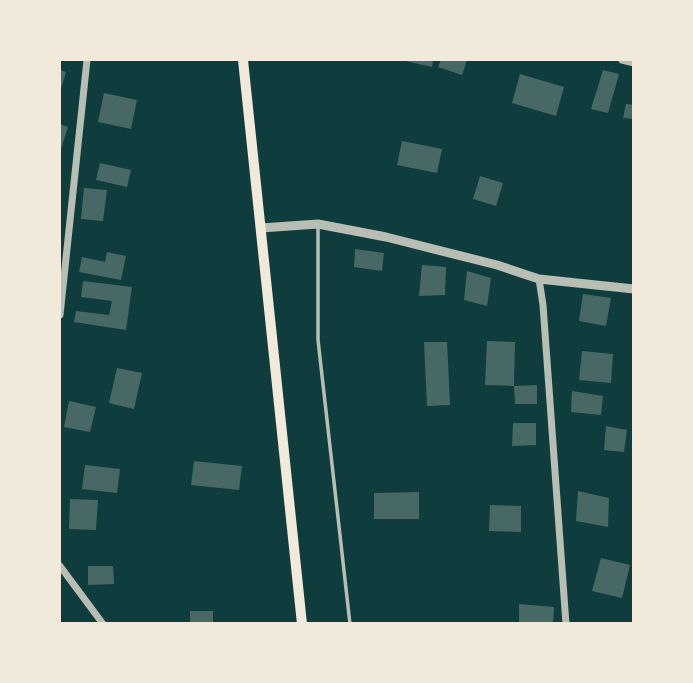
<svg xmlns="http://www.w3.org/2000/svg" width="693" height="683" viewBox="0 0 693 683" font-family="'Noto Sans',sans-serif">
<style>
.building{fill:#486865}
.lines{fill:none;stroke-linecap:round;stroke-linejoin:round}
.service{stroke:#b8beb3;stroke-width:3.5}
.minor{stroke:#b8beb3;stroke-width:7}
.tertiary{stroke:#b8beb3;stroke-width:9}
.secondary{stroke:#f1e9da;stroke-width:10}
</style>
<rect width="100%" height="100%" fill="#0f3d3e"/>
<!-- building -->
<g class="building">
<path d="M401,60h32l-1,7z"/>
<path d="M441,60h26l-5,15 -24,-8z"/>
<path d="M60,70l6,2 -6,20z"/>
<path d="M603,70l16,4 -11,39 -17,-4z"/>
<path d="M520,74l44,13 -8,29 -44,-13z"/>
<path d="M104,93l33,7 -6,29 -33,-7z"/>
<path d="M626,104l8,1v14l-11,-1z"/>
<path d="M60,124l8,3 -8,25z"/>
<path d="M402,141l40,8 -5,24 -40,-8z"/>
<path d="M100,163l31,7 -4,17 -31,-7z"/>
<path d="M480,176l23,7 -7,23 -23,-7z"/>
<path d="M84,188l23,2 -4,31 -22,-2z"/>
<path d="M355,249l29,4 -2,18 -28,-4z"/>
<path d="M107,252l19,4 -5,24 -42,-8 3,-15 23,5z"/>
<path d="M422,265l24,2 -1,28 -26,1z"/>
<path d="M467,271l24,7 -4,28 -23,-6z"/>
<path d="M83,281l49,6 -6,43 -52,-8 2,-11 33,4 3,-14 -31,-4z"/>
<path d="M583,294l28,4 -5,28 -27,-5z"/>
<path d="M487,341l28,1 -1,44 23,-1v19h-22l-1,-18 -29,-1z"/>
<path d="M424,342h23l3,63 -23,1z"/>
<path d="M582,351l31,3 -2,29 -32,-3z"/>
<path d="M117,368l25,5 -8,36 -25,-6z"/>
<path d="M572,391l31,5 -2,19 -30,-3z"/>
<path d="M69,401l27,6 -6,25 -26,-5z"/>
<path d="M513,423h23v22l-24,1z"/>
<path d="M606,426l21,4 -3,22 -20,-2z"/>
<path d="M194,461l48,5 -3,24 -48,-5z"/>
<path d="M85,465l35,4 -3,24 -35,-4z"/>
<path d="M578,491l31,7 -1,29 -32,-6z"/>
<path d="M419,492v27h-45v-26z"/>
<path d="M70,499l28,1 -2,30 -27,-1z"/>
<path d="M490,505l31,1v26l-32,-1z"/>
<path d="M601,558l29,7 -8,33 -30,-7z"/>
<path d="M88,566h25l1,18 -26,1z"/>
<path d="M519,604l35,3 -1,17h-34z"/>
<rect x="190" y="611" width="23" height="13"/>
</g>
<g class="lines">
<!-- service -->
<g class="service">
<path d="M318,226v114l32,284"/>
<path d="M633,624l1,-1"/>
</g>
<!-- minor -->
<g class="minor">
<path d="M622,60l12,3"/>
<path d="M539,279l4,26 23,319"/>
<path d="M60,315l27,-255"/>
<path d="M60,566l43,58"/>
</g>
<!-- tertiary -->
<path class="tertiary" d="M261,228l57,-4 68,13 111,28 42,14 95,10"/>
<!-- secondary -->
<path class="secondary" d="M243,60l59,564"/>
</g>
<!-- border -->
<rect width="693" height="683" fill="none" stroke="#f1e9da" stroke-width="122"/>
</svg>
